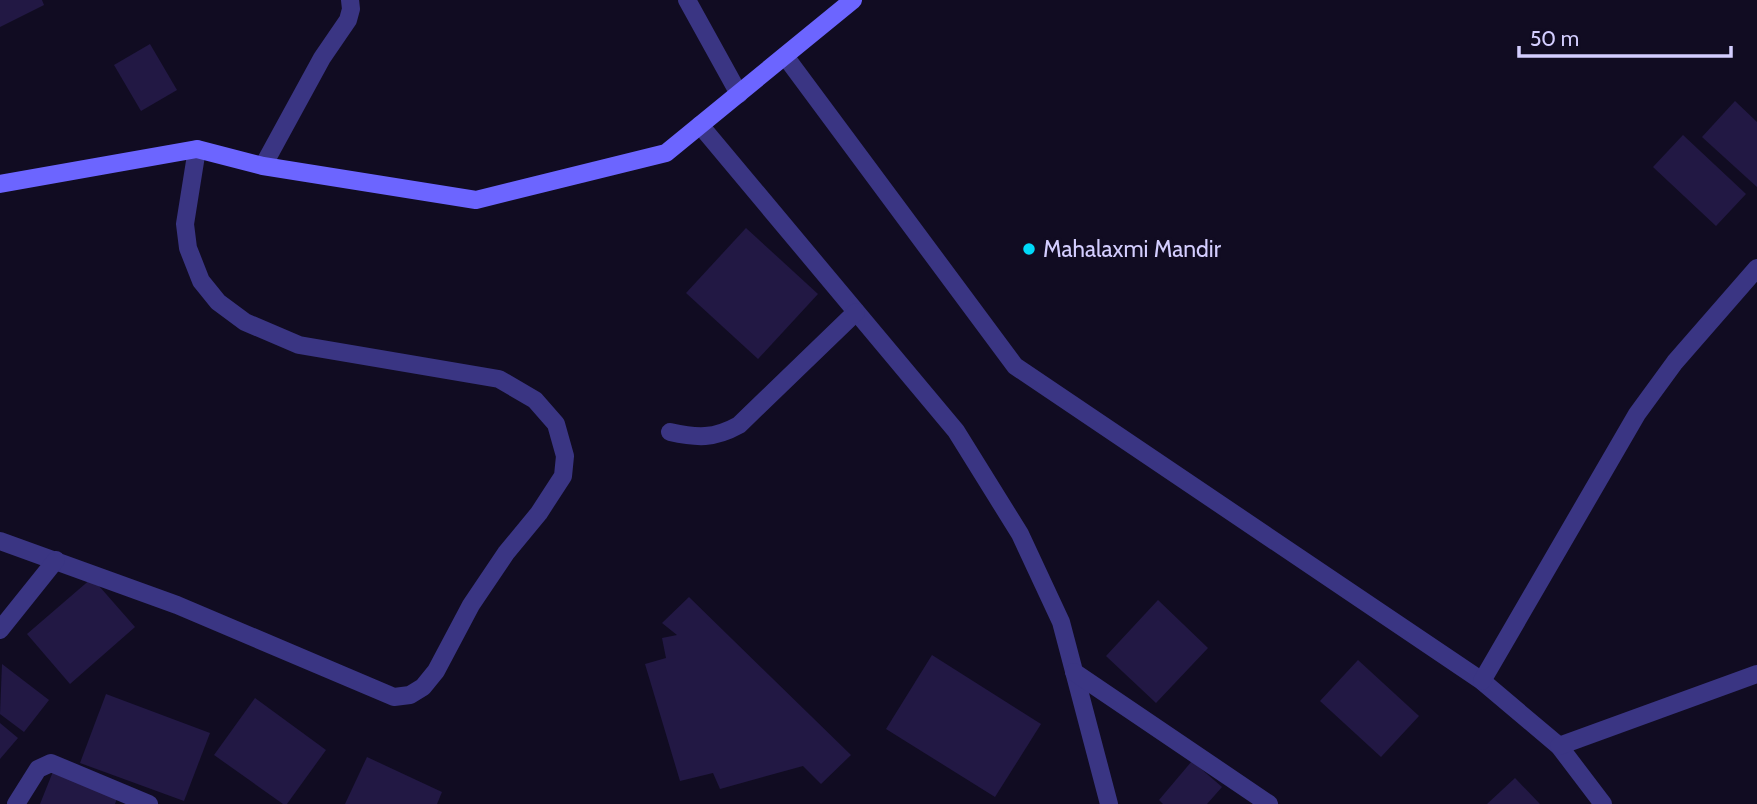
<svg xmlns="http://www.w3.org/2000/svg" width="1757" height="804" viewBox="0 0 1757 804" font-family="Cabin,sans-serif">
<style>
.building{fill:#221844}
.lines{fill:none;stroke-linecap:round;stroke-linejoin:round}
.street{stroke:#3a3583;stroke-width:18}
.secondary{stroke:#6c65ff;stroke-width:18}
.poi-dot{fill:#00daf9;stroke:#110c22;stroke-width:2.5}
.labels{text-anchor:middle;stroke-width:6;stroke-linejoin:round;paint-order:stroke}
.poi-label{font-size:23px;fill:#d4ceff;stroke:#110c22;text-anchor:start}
</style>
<rect width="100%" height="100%" fill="#110c22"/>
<!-- building -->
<g class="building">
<path d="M0,0h42l2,5 -44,22z"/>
<path d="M150,44l27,46 -36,21 -27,-46z"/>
<path d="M1735,101l22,21v65l-55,-50z"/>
<path d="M1683,135l63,59 -30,32 -63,-59z"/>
<path d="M746,228l72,66 -60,65 -72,-66z"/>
<path d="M92,578l43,49 -65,57 -43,-50z"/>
<path d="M689,597l162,158 -30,29 -18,-18 -83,23 -7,-16 -33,8 -35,-117 21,-6 -4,-20 15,-3 -15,-12z"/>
<path d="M1158,600l50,48 -52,55 -50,-47z"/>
<path d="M932,655l109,69 -46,73 -109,-68z"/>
<path d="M1358,660l61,56 -38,41 -61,-56z"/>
<path d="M2,664l47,36 -25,32 -24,-18z"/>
<path d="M106,694l104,39 -26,68 -104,-38z"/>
<path d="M255,698l71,52 -39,54h-4l-69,-49z"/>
<path d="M0,723l18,15 -18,21z"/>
<path d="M367,757l75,35 -5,12h-92z"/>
<path d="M1192,761l30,26 -15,17h-44l-4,-4z"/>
<path d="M54,769l65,24 -4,11h-75z"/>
<path d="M1515,778l25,26h-53z"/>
</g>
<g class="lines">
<!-- street -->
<g class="street">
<path d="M687,0l52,94"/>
<path d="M785,56l230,310 467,315 77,65 44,58"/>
<path d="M700,125l256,306 64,103 41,88 48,182"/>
<path d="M263,166l59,-108 26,-38 3,-11 -1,-9"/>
<path d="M670,432c27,6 44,7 69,-7l117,-113"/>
<path d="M0,541l177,64 217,92 16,-2 13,-8 13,-16 35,-66 35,-52 33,-40 24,-37 2,-20 -9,-32 -21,-24 -36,-21 -200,-34 -54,-23 -27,-20 -17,-21 -13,-33 -3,-24 12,-75"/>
<path d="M0,630l56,-70"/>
<path d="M1074,672l195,132"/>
<path d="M1482,681l155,-267 38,-52 82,-94"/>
<path d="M1559,746l198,-72"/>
<path d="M16,804l22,-35 13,-6 98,41"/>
</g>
<!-- secondary -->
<path class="secondary" d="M0,184l197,-35 66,17 213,34 190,-47 187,-153"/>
</g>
<!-- markers -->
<circle class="poi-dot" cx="1029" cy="249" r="7"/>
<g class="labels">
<!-- poi labels -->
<g class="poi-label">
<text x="1043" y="257">Mahalaxmi Mandir</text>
</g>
</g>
<!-- scale -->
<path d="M1519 46v10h212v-10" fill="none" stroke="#d4ceff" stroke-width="3.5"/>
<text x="1530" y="46" font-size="21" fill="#d4ceff" stroke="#110c22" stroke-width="5" paint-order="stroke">50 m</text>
</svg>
